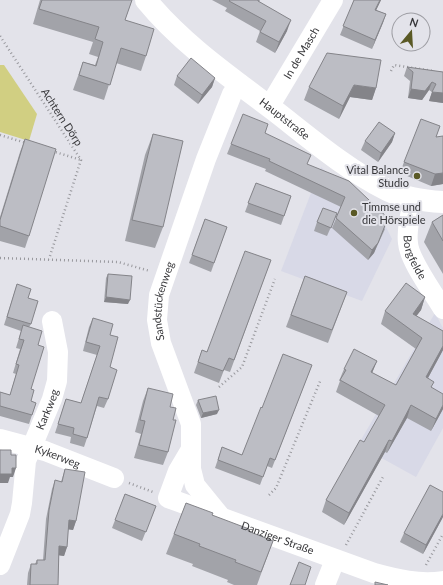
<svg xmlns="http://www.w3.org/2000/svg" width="443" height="585" viewBox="0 0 443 585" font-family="Lato,sans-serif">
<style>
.built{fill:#d8d9e7}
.green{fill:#d1cf82}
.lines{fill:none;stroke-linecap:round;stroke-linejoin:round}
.path{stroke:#98989d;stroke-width:2.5;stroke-dasharray:1 3;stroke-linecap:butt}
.minor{stroke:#fff;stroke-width:20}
.major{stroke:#fff;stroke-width:22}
.wall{fill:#a2a3a9}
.shaded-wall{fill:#848489}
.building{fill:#bcbdc4;stroke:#848489}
.poi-dot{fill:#5a5925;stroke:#e3e3ea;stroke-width:1.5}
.labels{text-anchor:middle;stroke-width:4;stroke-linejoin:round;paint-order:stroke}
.street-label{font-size:11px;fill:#37373a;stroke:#e3e3ea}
.poi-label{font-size:11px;fill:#37373a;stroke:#e3e3ea;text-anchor:end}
</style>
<rect width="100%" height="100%" fill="#e3e3ea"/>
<!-- built -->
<g class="built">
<path d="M321,167l65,60 6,12 -30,62 -81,-30z"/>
<path d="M435,313l8,15v100l-27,49 -58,-32z"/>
</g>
<!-- green -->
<path class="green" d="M0,65h4l33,49 -8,27 -29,-9z"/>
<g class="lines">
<!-- path -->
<g class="path">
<path d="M0,36l81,124 -32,99"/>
<path d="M391,71l3,-6 39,6"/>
<path d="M0,135l26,8"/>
<path d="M52,151l29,9"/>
<path d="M0,258l118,4 32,9"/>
<path d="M219,387l23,-20 33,-88"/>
<path d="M129,483l24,9"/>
<path d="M269,495l7,-7 45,-109"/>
<path d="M346,545l38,-70"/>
<path d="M426,565l17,-31"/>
</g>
<!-- minor -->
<g class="minor">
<path id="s1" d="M269,107l64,-107"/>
<path id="s2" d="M413,199c-2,14 -7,30 -5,44 1,17 25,49 35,66"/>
<path id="s3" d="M0,439l45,12 69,27"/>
<path id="s4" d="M191,449l-13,22 -10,27 206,75c22,6 46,12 69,8"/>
<path id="s5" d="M221,517l-26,-32 -4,-16v-45l-30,-81 -4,-23 2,-25 47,-136 26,-65 8,-10"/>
<path id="s6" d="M0,565l20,-51 2,-11 4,-42 26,-62 5,-18 1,-29 -6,-31"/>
<path d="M325,585l10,-25"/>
</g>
<!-- major -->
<path class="major" id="s7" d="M146,0c36,44 84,77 129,111 36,28 71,58 112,79 17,8 37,11 56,12"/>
</g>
<!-- wall -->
<g class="wall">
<path d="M40,0h92l-7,20 21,36 -5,15 -25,-8 -12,37 -31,-10 10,-28 12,3 3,-8 -9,-3 4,-12 -60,-18z"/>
<path d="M212,0h48l-1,2 28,29 -12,22 -19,-11 4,-11 -35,-20 2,-3z"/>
<path d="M354,0h27l-5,10 10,4 -14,35 -32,-14z"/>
<path d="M407,67l36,5v31l-14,-2 3,-9 -3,-2 -7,10 -14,-2 2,-17 -6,-5z"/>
<path d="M177,76l38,2 -3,9 -14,17 -24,-19z"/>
<path d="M309,87l67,1 -4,12 -22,-3 -11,22 -35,-19z"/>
<path d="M440,126l-4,11 7,47 -12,2 -31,-13 4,-11z"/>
<path d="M265,133l43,32 77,64 -11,24 -6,7 -36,-32 9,-21 -76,-36 1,-2 -39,-15 4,-10z"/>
<path d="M395,133l-3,9 -14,20 -17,-12 4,-9z"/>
<path d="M153,134l10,93 -8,21 -30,-7 20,-86z"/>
<path d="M25,139l4,97 -4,12 -25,-7v-24l20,-65z"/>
<path d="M256,183l35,13 -10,29 -36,-13z"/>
<path d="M337,213l-10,23 -13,-5 3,-9z"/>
<path d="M443,215v59l-19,-32 8,-20z"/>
<path d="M205,219l22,8 -16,45 -22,-9z"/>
<path d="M271,260l-41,112 -6,-2 -5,13 -25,-10 8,-23 5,2z"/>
<path d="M108,274l20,30 -24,-2 2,-24z"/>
<path d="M305,276l42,16 -19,51 -42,-16z"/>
<path d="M17,284l11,14 3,26 -2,3 9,18 -7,44v12l5,2 -7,21 -29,-8v-24l10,3 6,-21 -3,-1 7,-24 -4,-1 5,-17 -17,-6z"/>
<path d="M425,297l-4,13 -5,6 27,15v19l-15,28 4,10 11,21 -12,22 -24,-13 -20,35 -2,-1 -41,73 -22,-13 4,-12 38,-58 15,-26 -43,-24 4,-11h-1l5,-12 33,-8 -5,12 24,12 20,-36 -35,-25 4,-13z"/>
<path d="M93,318l17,17v32l-2,32 -4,9 -7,-2 -10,32 -3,9 -14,-4 1,-6 -16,-4 11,-34 15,4 16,-48 -14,-4 6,-24z"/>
<path d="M312,365l-40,103 -5,-2 -7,19 -45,-17 7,-21 20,8 20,-47z"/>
<path d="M148,388l22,19 3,13 -5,32 -5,13 -29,-7 7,-24 -6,-2 8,-31z"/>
<path d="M198,400l19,14 -16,4 -5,-13z"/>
<path d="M65,469l11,52 -3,9 -5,-1 -1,18 -3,9 -5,-1 -1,30h-31l1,-12 3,-9h4l2,-4h6l3,-41 6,-30 3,-9 6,2z"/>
<path d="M125,494l31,12 -14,35 -30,-13z"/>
<path d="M186,503l62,29 25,9 -16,44h-23l-7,-3 1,-2 -36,-14 1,-2 -27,-10z"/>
<path d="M443,517l-20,37 -23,-12 4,-9z"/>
</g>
<!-- shaded-wall -->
<g class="shaded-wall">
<path d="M380,0h1l-9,19 3,-9z"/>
<path d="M386,14l-3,9 -11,26 3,-9z"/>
<path d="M291,20l-4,11 -12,22 4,-11z"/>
<path d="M215,78l-3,9 -14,17 4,-9z"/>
<path d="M432,82l-3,8 -7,10 -14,-2 3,-9z"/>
<path d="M354,85l22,3 -4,12 -22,-3 -11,22 4,-13z"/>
<path d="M432,92l11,1v10l-14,-2z"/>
<path d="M395,133l-3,9 -14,20 3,-9z"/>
<path d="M443,173v11l-12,2 4,-12z"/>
<path d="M388,218l-14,35 -6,7 4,-10z"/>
<path d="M106,297l24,3 -2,4 -24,-2z"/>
<path d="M425,297l-4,13 -12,16 4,-12z"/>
<path d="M443,346v4l-21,39 4,-12z"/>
<path d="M377,361l-5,12 -1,-1z"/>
<path d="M411,405l-4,13 -20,35 5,-12z"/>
<path d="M443,405v4l-12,22 5,-12z"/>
<path d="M219,410l-2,4 -16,4 2,-5z"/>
<path d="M389,440l-4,12 -41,73 5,-12z"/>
<path d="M12,468h4l-3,9h-3l-2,6h-8v-9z"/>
<path d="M443,514v3l-20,37 3,-9z"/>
<path d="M69,520l7,1 -3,9 -7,-1z"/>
<path d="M59,546l8,1 -3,9 -8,-1z"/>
</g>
<!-- building -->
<g class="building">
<path d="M42,0h90l-7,20 29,9 -8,27 -25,-8 -11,37 -31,-10 4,-13 13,4 7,-24 -8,-3 4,-12 -60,-18z"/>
<path d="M230,0h28v1l33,19 -12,22 -19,-10 6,-11 -37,-20z"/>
<path d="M354,0h26l-5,10 11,4 -11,26 -32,-14z"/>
<path d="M327,53l54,7 -5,28 -22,-3 -11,21 -34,-19z"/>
<path d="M191,58l24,20 -13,17 -25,-19z"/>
<path d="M407,67l36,5v21l-11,-1 4,-8 -4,-2 -7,9 -14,-2 2,-17z"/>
<path d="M243,114l25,10 -3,9 46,22 -4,9 42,17 39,37 -10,25 -6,7 -36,-32 9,-21 -76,-36 1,-2 -39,-15z"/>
<path d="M421,119l19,7 -4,11 7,-1v37l-8,1 -31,-12z"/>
<path d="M379,122l16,11 -14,20 -16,-12z"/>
<path d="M153,134l30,7 -20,86 -31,-7z"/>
<path d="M25,139l31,10 -27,87 -29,-10v-6z"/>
<path d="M256,183l35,13 -7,20 -36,-13z"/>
<path d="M323,208l14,5 -6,15 -14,-6z"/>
<path d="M443,215v26l-11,-19z"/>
<path d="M205,219l22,8 -13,36 -22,-8z"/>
<path d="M245,251l26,9 -37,100 -5,-2 -6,13 -25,-9 4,-12 5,2z"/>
<path d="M108,274l24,2 -2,24 -24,-3z"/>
<path d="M305,276l42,16 -15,38 -41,-15z"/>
<path d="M406,283l19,14 -12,17 30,17v15l-17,31 8,5 -3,5 12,7v11l-7,14 -25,-14 -19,36 -3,-1 -40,73 -23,-13 34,-60 4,2 21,-37 -45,-25 6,-10 -2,-1 10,-20 23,12 -6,11 25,13 26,-47 -37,-27z"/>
<path d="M17,284l14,5 -3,9 10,3 -7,23 -24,-7z"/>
<path d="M93,318l20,6 -3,11 8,2 -8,30 7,3 -9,29 -9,-2 -12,41 -14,-4 1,-6 -16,-4 8,-25 15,4 19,-57 -14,-4z"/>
<path d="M23,325l19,6 -4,14 6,2 -13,42 3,1 -3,11 5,2 -4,12 -32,-9v-14l10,3 9,-30 -3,-1 8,-24 -5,-1z"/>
<path d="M283,354l29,11 -37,95 -5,-2 -7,19 -45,-17 4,-13 20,8 19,-48 1,1z"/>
<path d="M148,388l25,6 -3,13 6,1 -3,12h3l-8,32 -29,-7 6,-24 -5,-1z"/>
<path d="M216,396l3,14 -16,3 -5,-13z"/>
<path d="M0,450h11v5h5v13h-4v6h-12z"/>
<path d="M65,469l20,3 -9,49 -7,-1 -2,27 -8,-1 -1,39h-28l1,-21h6v-4h8l4,-50 6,-30 7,2z"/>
<path d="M430,485l13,7v22l-17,31 -22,-12z"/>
<path d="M125,494l31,12 -10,26 -31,-12z"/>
<path d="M186,503l27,10 -1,2 37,14 -1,2 25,10 -12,31 -26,-10 1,-2 -37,-14 1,-2 -26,-10z"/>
<path d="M299,562l12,5 -6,18h-15z"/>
<path d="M375,582l13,3h-13z"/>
</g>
<!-- markers -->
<g class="poi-dot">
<circle cx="417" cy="176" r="4"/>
<circle cx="354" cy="213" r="4"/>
</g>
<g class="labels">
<!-- street labels -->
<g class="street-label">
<text dy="4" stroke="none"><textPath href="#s1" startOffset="63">In de Masch</textPath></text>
<text transform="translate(62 117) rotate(57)" y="4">Achtern Dörp</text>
<text dy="4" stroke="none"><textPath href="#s7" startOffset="183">Hauptstraße</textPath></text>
<text dy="4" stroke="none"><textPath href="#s2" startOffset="60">Borgfelde</textPath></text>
<text dy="4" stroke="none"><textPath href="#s5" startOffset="232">Sandstückenweg</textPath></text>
<text dy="4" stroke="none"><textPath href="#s6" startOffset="164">Karkweg</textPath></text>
<text dy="4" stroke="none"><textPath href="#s3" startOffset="60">Kykerweg</textPath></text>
<text dy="4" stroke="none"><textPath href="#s4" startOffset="171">Danziger Straße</textPath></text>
</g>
<!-- poi labels -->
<g class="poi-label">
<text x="409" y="174">Vital Balance<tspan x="409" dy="13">Studio</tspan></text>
<text x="362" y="211" text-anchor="start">Timmse und<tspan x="362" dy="13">die Hörspiele</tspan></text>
</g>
</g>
<!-- north arrow -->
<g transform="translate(411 32) rotate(18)"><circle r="19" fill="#e3e3ea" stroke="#9e9ea4"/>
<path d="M0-3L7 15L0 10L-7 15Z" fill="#5a5925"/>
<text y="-6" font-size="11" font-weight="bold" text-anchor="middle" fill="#37373a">N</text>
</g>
</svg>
